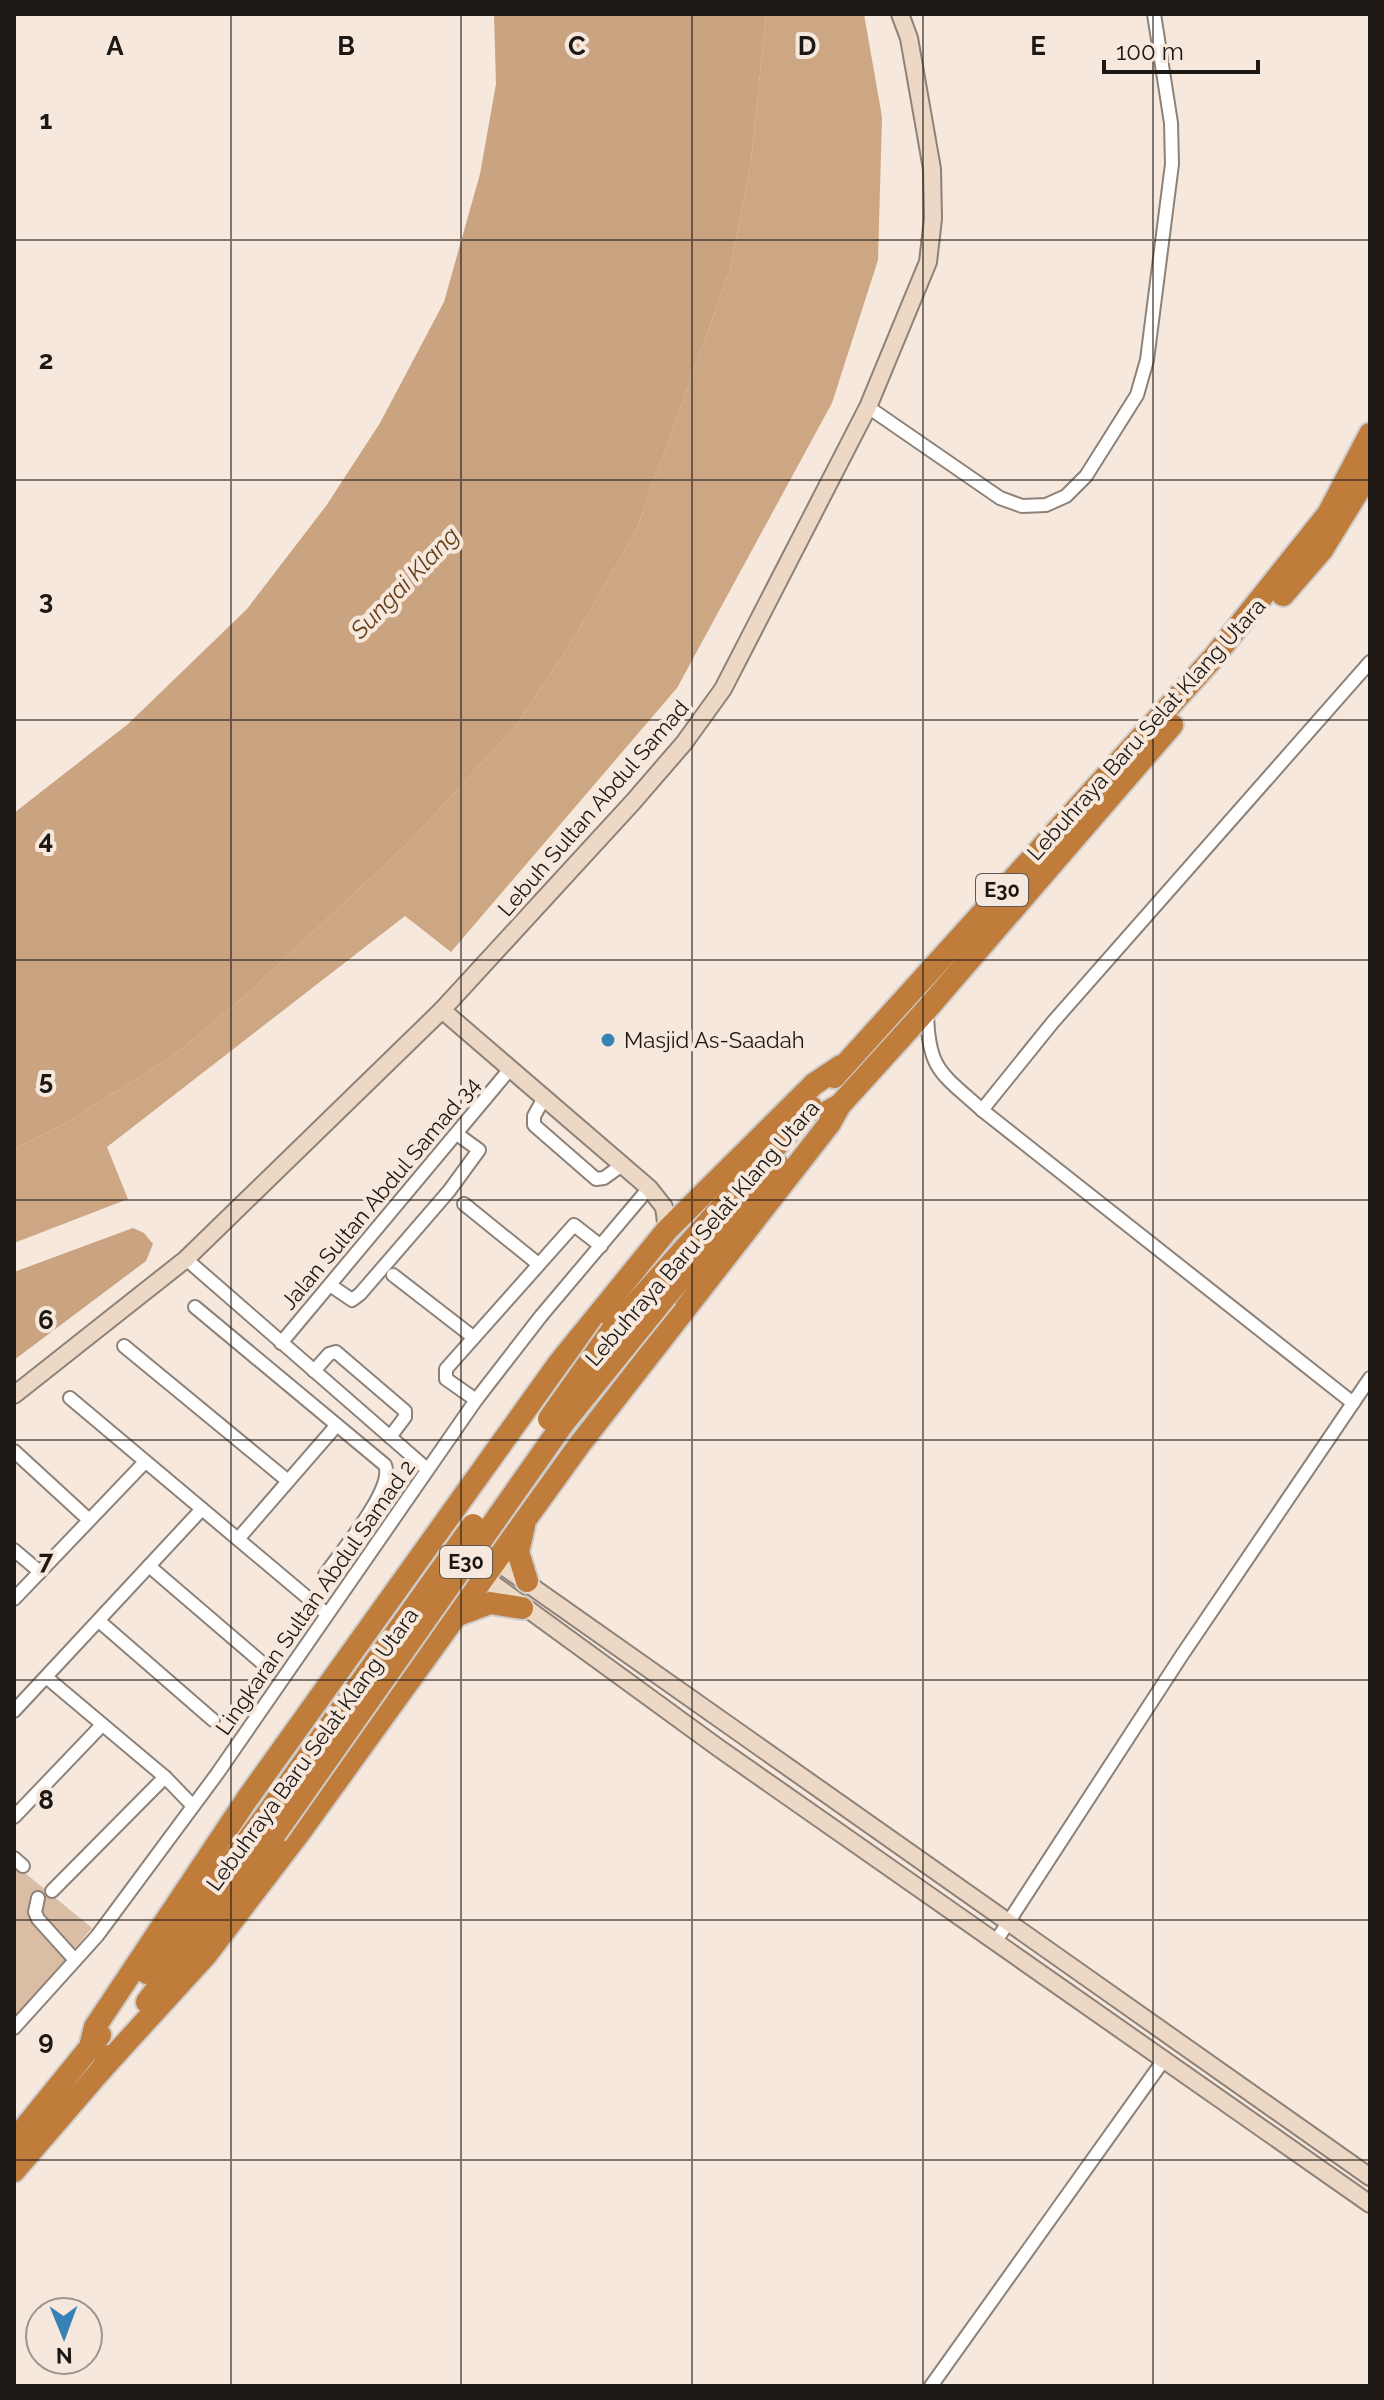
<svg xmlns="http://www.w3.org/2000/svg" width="1384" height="2400" viewBox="0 0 1384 2400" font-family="Raleway,sans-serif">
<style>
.green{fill:#dabda5}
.forest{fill:#cda684}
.water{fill:#caa381}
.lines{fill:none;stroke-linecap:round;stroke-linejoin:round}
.street-casing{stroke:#8e8177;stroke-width:16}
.secondary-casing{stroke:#8e8177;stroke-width:20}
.highway-casing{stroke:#cdcccb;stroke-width:26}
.street{stroke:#fff;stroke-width:12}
.secondary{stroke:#ecd8c4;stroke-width:16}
.highway{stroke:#bf7c3b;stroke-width:22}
.highway-bridge-casing{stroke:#cdcccb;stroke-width:26;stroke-linecap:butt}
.highway-bridge{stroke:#bf7c3b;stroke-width:22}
.grid{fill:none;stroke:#1d1814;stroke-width:2;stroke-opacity:0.55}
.poi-dot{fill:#3782b5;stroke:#f6e8dd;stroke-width:3}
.labels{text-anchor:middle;stroke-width:8;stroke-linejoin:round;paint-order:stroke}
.shield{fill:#f6e8dd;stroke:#5e5650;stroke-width:2}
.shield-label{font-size:20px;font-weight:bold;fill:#1d1814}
.street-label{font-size:22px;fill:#1d1814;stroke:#f6e8dd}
.poi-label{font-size:22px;fill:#1d1814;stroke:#f6e8dd;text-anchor:start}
.water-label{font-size:24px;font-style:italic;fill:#633c15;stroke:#f6e8dd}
.grid-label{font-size:26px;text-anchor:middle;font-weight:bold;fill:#1d1814;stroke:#f6e8dd;stroke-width:8;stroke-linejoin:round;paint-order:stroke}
</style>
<rect width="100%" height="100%" fill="#f6e8dd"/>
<!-- green -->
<path class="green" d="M14,1864l78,64 -78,92z"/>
<!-- forest -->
<path class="forest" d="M766,14h98l18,103 -4,143 -46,143 -155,285 -226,264 -46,-36 -298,231 21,52 -114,44v-94l50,-25 109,-68 72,-60 164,-154 106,-115 60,-91 61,-105 94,-261 21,-108z"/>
<!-- water -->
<g class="water">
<path d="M494,14h272l-15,148 -21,108 -94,261 -61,105 -60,91 -106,115 -164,154 -72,60 -109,68 -50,25v-336l114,-89 119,-115 79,-103 54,-83 64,-121 36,-128 16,-90z"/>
<path d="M133,1228l11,5 9,11 -7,17 -132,99v-88z"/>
</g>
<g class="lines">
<!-- street casing -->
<g class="street-casing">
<g id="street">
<path d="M868,407l132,91 22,8 24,-1 20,-9 20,-20 51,-81 10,-35 25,-196 -1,-41 -17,-109"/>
<path d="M927,1012c1,58 14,61 55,98l371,293"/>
<path d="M544,1098l-10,18v9l62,54 8,-1 18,-13"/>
<path d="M982,1110l71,-88 317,-360"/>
<path d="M464,1204l73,59"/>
<path d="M186,1259l241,210"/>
<path d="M393,1275l80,62"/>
<path d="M330,1285l22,15 8,-6 89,-103 30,-41 -22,-16"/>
<path d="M195,1307l190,158c10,24 -46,89 -60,110"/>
<path d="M281,1343l229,-274"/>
<path d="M124,1346l164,135"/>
<path d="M314,1371l15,-17 7,-2 69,59v6l-15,20"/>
<path d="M70,1398l257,216"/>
<path d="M476,1400l-30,-21v-10l128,-144 27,21"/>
<path d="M14,1451l74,68"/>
<path d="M238,1539l98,-113"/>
<path d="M14,1550l26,22"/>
<path d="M149,1566l112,96"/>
<path d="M14,1599l131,-137"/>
<path d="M99,1621l114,99"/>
<path d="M46,1677l119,100 28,29"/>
<path d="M14,1711l188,-202"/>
<path d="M14,1817l88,-92"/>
<path d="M14,1858l9,8"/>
<path d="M52,1891l113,-114"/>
<path d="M38,1898l-3,14 3,7 37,41"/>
<path d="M996,1941l186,-286 188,-277"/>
<path d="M14,2028l83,-92 120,-162 259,-374 65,-84 108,-128"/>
<path d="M931,2386l232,-325"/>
</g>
</g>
<!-- secondary casing -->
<g class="secondary-casing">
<g id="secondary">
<path d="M442,1010l207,178 15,19 3,23"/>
<path d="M14,1395l172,-136 256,-249 191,-208 51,-59 39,-54 145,-282 60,-145 5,-43 -1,-50 -23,-131 -9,-24"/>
<path d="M443,1524l927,653"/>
<path d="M433,1540l287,209 650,455"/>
</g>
</g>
<!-- highway casing -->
<g class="highway-casing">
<g id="highway">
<path d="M1283,595l39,-45 48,-78"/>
<path d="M834,1077l379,-419 115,-144 42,-80"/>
<path d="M829,1111l11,-6 87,-96 245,-284"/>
<path d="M666,1296l113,-130"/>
<path d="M612,1330l199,-223"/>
<path d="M524,1526l-6,26 9,29"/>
<path d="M458,1615l32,-12 32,5"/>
<path d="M147,1973l115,-152"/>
<path d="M147,2002l128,-168"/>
<path d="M91,2043l4,-16 152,-228 312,-436 108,-133 147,-146 27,-18"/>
<path d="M102,2069l104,-114 94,-123 280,-388 250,-321 10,-18"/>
<path d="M14,2141l86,-106"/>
<path d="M14,2171l88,-102 7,-13"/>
</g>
</g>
<!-- street -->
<use href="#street" class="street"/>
<!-- secondary -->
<use href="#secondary" class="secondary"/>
<!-- highway -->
<use href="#highway" class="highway"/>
<!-- highway-bridge casing -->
<g class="highway-bridge-casing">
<g id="highway-bridge">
<path d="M549,1419l63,-89"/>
<path d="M262,1821l211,-296"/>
<path d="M275,1834l290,-413 101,-125"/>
</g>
</g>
<!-- highway-bridge -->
<use href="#highway-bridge" class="highway-bridge"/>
</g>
<!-- grid -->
<path class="grid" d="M231,14v2372M461,14v2372M692,14v2372M923,14v2372M1153,14v2372M14,240h1356M14,480h1356M14,720h1356M14,960h1356M14,1200h1356M14,1440h1356M14,1680h1356M14,1920h1356M14,2160h1356"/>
<!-- markers -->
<circle class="poi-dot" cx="608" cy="1040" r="8"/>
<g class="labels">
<!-- shield labels -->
<g class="shield">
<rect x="976" y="874" width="52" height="32" rx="6"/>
<rect x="440" y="1546" width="52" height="32" rx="6"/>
</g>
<g class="shield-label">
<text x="1002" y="897">E30</text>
<text x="466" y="1569">E30</text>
</g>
<!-- street labels -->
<g class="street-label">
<text transform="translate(1146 729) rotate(-48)" y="8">Lebuhraya Baru Selat Klang Utara</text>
<text transform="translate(593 808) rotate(-49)" y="8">Lebuh Sultan Abdul Samad</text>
<text transform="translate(380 1193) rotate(-50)" y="8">Jalan Sultan Abdul Samad 34</text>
<text transform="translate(702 1233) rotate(-49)" y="8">Lebuhraya Baru Selat Klang Utara</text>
<text transform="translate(315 1597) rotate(-55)" y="8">Lingkaran Sultan Abdul Samad 2</text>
<text transform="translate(312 1749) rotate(-54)" y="8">Lebuhraya Baru Selat Klang Utara</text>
</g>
<!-- poi labels -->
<g class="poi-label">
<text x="624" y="1048">Masjid As-Saadah</text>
</g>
<!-- water labels -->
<g class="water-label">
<text transform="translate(405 583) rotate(-46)" y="8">Sungai Klang</text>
</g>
</g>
<g class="grid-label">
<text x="115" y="55">A</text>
<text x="346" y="55">B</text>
<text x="577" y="55">C</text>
<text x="807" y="55">D</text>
<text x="1038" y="55">E</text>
<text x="46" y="129">1</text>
<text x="46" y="369">2</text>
<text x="46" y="609">3</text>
<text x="46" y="849">4</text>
<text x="46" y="1089">5</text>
<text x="46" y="1329">6</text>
<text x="46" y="1569">7</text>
<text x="46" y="1809">8</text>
<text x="46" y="2049">9</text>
</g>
<!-- border -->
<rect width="1384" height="2400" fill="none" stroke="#1d1814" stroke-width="32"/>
<!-- north arrow -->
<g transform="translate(64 2336) rotate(179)"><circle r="38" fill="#f6e8dd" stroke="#9f958d" stroke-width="2"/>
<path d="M0-6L14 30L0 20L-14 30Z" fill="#3782b5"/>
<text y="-12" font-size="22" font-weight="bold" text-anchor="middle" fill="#1d1814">N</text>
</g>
<!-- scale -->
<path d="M1104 60v12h154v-12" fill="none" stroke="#1d1814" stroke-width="4"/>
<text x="1116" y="60" font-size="24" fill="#1d1814" stroke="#f6e8dd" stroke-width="6" paint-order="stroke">100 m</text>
</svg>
